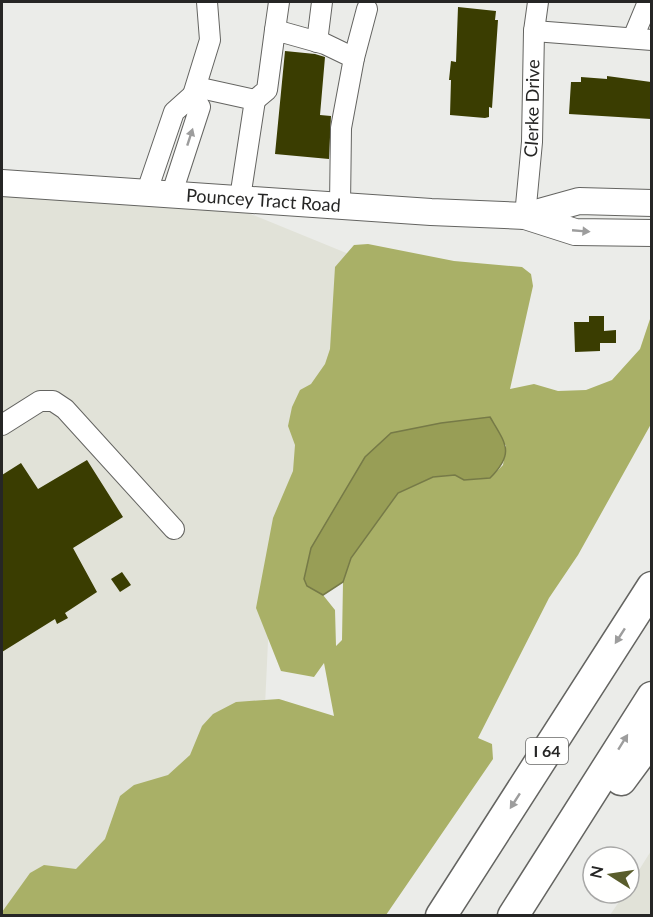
<svg xmlns="http://www.w3.org/2000/svg" width="653" height="917" viewBox="0 0 653 917" font-family="Lato,sans-serif">
<style>
.built{fill:#e1e2d8}
.forest{fill:#a9b067;fill-rule:evenodd}
.water{fill:#989e56;stroke:#767a47;stroke-width:1.5}
.building{fill:#3a3d01}
.lines{fill:none;stroke-linecap:round;stroke-linejoin:round}
.minor-casing{stroke:#646461;stroke-width:22}
.major-casing{stroke:#646461;stroke-width:28}
.highway-casing{stroke:#646461;stroke-width:33}
.minor{stroke:#fff;stroke-width:20}
.major{stroke:#fff;stroke-width:26}
.highway{stroke:#fff;stroke-width:30}
.oneway{fill:#9d9d9d}
.labels{text-anchor:middle;stroke-width:6;stroke-linejoin:round;paint-order:stroke}
.shield{fill:#fffffe;stroke:#676766;stroke-width:1.5}
.shield-label{font-size:16px;font-weight:bold;fill:#262625}
.street-label{font-size:18px;fill:#262625;stroke:#fffffe}
</style>
<rect width="100%" height="100%" fill="#ebece9"/>
<!-- built -->
<g class="built">
<path d="M2,183l234,25 125,51 -90,318 -6,129 -209,190 -54,16z"/>
<path d="M651,851v64h-41l15,-22h4v-7z"/>
</g>
<!-- forest -->
<path class="forest" d="M368,244l86,17 68,6 9,7 2,12 -23,103 24,-5 24,7 28,-1 26,-10 28,-31 11,-33v108l-73,131 -29,43 -71,140 14,6 1,15 -107,156 -384,1v-4l28,-39 14,-8 32,4 29,-30 15,-43 14,-11 34,-10 22,-20 12,-29 11,-12 23,-12 43,-3 55,17 -10,-53 -10,14 -33,-6 -25,-63 17,-90 20,-47 2,-26 -7,-19 4,-19 8,-17 11,-6 14,-20 5,-15 5,-82 19,-22zM441,423l65,22 -3,20 -13,13 -25,2 -10,-5 -22,2 -35,16 -47,65 -8,24 -1,58 -6,6 -1,-36 -12,-15z"/>
<!-- water -->
<path class="water" d="M490,417c16,27 25,36 0,61l-26,2 -9,-5 -22,2 -35,16 -47,65 -8,24 -20,13 -16,-9 -3,-7 7,-31 54,-91 26,-24 50,-10z"/>
<!-- building -->
<g class="building">
<path d="M458,7l38,4 -1,9h3l-6,88 -3,-1v10l-4,1 -35,-3 1,-35h-2l2,-19 5,1z"/>
<path d="M285,51l30,3 10,3 -5,58 11,1 -2,43 -54,-5z"/>
<path d="M607,76l44,6v37l-82,-5 2,-32h10v-5l26,2z"/>
<path d="M589,316h15v15l12,-1v13h-16v8l-25,1 -1,-30h15z"/>
<path d="M87,460l36,57 -50,31 24,44 -32,21 3,5 -11,6 -2,-5 -53,33v-177l19,-12 17,26z"/>
<path d="M122,572l9,13 -11,7 -9,-13z"/>
</g>
<g class="lines">
<!-- minor casing -->
<g class="minor-casing">
<g id="minor">
<path d="M275,30l4,-28"/>
<path d="M534,31l118,9"/>
<path d="M633,38l15,-36"/>
<path d="M317,42l5,-40"/>
<path d="M354,58l13,-49"/>
<path d="M196,87l59,13 -15,98"/>
<path d="M193,95l17,-55 -3,-38"/>
<path d="M255,100l12,-10 8,-60 50,14 29,14 -13,70 -1,77"/>
<path d="M147,191l27,-79 19,-17 7,12 -28,86"/>
<path id="s1" d="M525,216l7,-74 2,-111 4,-29"/>
<path d="M2,425l38,-24h13l12,8 109,120"/>
</g>
</g>
<!-- major casing -->
<g class="major-casing">
<g id="major">
<path id="s2" d="M2,183l429,29 94,4 50,16 77,1"/>
<path d="M525,216l54,-15 73,2"/>
</g>
</g>
<!-- highway casing -->
<g class="highway-casing">
<g id="highway">
<path d="M621,780l31,-42"/>
<path d="M441,916l211,-329"/>
<path d="M513,916l139,-219"/>
</g>
</g>
<!-- minor -->
<use href="#minor" class="minor"/>
<!-- major -->
<use href="#major" class="major"/>
<!-- highway -->
<use href="#highway" class="highway"/>
</g>
<!-- one-way arrows -->
<defs><path id="oneway-solid" d="M-6-.8H1V-3.2L6.5 0L1 3.2V.8H-6Z" transform="scale(1.5)"/></defs>
<g class="oneway">
<use href="#oneway-solid" transform="translate(190 137) rotate(-72)"/>
<use href="#oneway-solid" transform="translate(581 231) rotate(5)"/>
<use href="#oneway-solid" transform="translate(620 636) rotate(123)"/>
<use href="#oneway-solid" transform="translate(623 742) rotate(-58)"/>
<use href="#oneway-solid" transform="translate(515 801) rotate(123)"/>
</g>
<g class="labels">
<!-- shield labels -->
<rect class="shield" x="526" y="738" width="42" height="26" rx="4.5"/>
<g class="shield-label">
<text x="547" y="757">I 64</text>
</g>
<!-- street labels -->
<g class="street-label">
<text dy="6" stroke="none"><textPath href="#s1" startOffset="108">Clerke Drive</textPath></text>
<text dy="6" stroke="none"><textPath href="#s2" startOffset="262">Pouncey Tract Road</textPath></text>
</g>
</g>
<!-- border -->
<rect width="653" height="917" fill="none" stroke="#262625" stroke-width="6"/>
<!-- north arrow -->
<g transform="translate(611 875) rotate(282)"><circle r="28" fill="#fffffe" stroke="#a8a8a7" stroke-width="1.5"/>
<path d="M0-4.5L10 22L0 15L-10 22Z" fill="#595d2b"/>
<text y="-9" font-size="16" font-weight="bold" text-anchor="middle" fill="#262625">N</text>
</g>
</svg>
